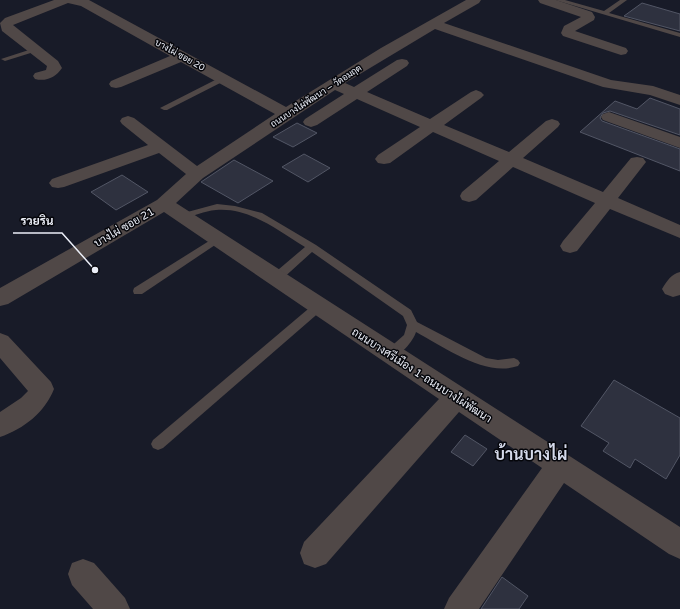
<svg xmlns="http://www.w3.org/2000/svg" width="680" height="609" viewBox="0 0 680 609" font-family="'Varela Round',Sarabun,sans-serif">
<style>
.building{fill:#2e313f;stroke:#525665}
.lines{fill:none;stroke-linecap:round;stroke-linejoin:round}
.lane{fill:#504847;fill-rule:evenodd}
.street{fill:#504847;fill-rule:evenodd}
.labels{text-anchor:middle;stroke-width:3;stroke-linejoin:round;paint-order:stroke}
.far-street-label{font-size:9px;fill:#ebeef7;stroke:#05060b}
.street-label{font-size:11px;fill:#ebeef7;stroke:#05060b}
.near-quarter-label{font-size:16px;font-weight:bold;fill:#d5daeb;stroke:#05060b}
.leader{fill:none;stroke:#ebeef7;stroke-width:1.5}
.callout-dot{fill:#ebeef7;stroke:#05060b;stroke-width:1.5}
.callout-label{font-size:12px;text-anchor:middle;font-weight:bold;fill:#ebeef7;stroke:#05060b;stroke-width:3;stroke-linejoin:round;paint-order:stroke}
</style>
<rect width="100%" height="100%" fill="#181b28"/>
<!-- building -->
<g class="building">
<path d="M642,3l38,11v17l-56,-15z"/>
<path d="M650,98l30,11v26l-70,-24 -7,2 -3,5 2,3 78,28v22l-100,-39 35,-31 22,8z"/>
<path d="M297,123l20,10 -24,14 -20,-10z"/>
<path d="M304,154l26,14 -22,14 -26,-15z"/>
<path d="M234,160l39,21 -35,22 -37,-21z"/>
<path d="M122,175l26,17 -32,18 -25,-18z"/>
<path d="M614,380l66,38v37l-14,24 -31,-20 -5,9 -27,-17 6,-8 -28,-17z"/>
<path d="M465,435l22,14 -14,17 -22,-14z"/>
<path d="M502,577l26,19 -9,13h-38z"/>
</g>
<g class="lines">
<!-- lane -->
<g class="lane">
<path d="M555,0h10l39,11 16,-11h7l-18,13 71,20v4z"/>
<path d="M35,48l2,1v2l-32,10 -4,-2z"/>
<path d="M221,77h6l1,2 -61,31h-3l-4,-2z"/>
<path d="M217,204l18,2 27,7 54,32 95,65 6,12 69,36 12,2 16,-2 4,2 2,3 -2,3c-33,11 -72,-18 -102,-34 -3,10 -19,29 -30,25l-2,-3 2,-3 18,-16 3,-10 -4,-9 -91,-64 -32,29h-8l-1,-3 1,-3 33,-28c-27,-16 -55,-40 -89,-37 -12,1 -22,6 -33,9l-5,-3 2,-2z"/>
<path d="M217,236l4,1 1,2 -1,2 -79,53h-8l-1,-3 1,-3z"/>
<path d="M318,303l4,1 2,3 -2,3 -159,138 -5,2 -5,-2 -2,-4 2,-4 161,-136z"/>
</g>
<!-- street -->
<g class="street">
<path d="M54,0h35l197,107 95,-59 85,-48h15l-2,3 -35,20 167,57 42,6 27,9v10l-30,-10 -47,-8 -168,-58 -90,54 9,4 43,-27 5,-1 5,1 2,3 -2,3 -40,26 63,27 41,-27 5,-2 5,2 3,3 -3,3 -37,27 65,27 37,-31 6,-2 6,2 2,3 -2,3 -35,31 80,34 28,-34 6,-1 6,1 3,4 -28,36 62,27v13l-70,-29 -33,42 -7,2 -7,-2 -3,-5 3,-5 32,-38 -82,-36 -37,33 -7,2 -7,-2 -2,-4 2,-4 37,-31 -66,-29 -43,31 -6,1 -6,-1 -3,-4 3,-4 42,-28 -63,-28 -40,26 -6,2 -6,-2 -2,-3 2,-3 39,-25 -9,-4 -132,88 -27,25 504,324v32l-11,-5 -105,-71 -85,126h-35l5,-11 93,-130 -83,-56 -133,152 -11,4 -11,-4 -4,-11 4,-11 135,-143 -275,-187 -156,92 -8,2v-18l157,-88 29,-26 -27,-21 -95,34 -6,1 -6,-1 -3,-4 3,-4 96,-34 -26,-21 -2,-3 2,-3 6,-2 6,2 63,48 78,-52 -94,-52 -60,25 -5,1 -5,-1 -2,-3 2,-3 59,-25 -89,-50 -13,-3 -55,22 45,36 4,7c-6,9 -16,14 -27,11l-2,-3 2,-3 11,-3 1,-4 -45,-35 -2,-8 5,-5z"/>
<path d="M538,0h18l36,12 3,5 -1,3 -19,11 51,17 2,3 -2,3 -5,1 -58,-19 -2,-3 3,-7 17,-9 -41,-14z"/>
<path d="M609,112l71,25v11l-77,-28 -2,-3 2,-3z"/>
<path d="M680,272v23l-7,2 -8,-3 -3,-5c5,-8 9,-15 18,-17z"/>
<path d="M0,333l8,3 43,46 3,7c-9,23 -30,40 -54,48v-25l21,-14 7,-7 -28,-33z"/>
<path d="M83,559l11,4 31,35 5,11h-37l-21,-24 -4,-11 4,-11z"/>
</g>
</g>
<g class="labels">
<!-- far-street labels -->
<g class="far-street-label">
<text transform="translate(180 55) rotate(29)" y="3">บางไผ่ ซอย 20</text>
<text transform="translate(316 96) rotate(-33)" y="3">ถนนบางไผ่พัฒนา – วัดอมฤต</text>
</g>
<!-- street labels -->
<g class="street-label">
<text transform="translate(124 227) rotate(-30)" y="4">บางไผ่ ซอย 21</text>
<text transform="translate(422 375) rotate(33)" y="4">ถนนบางศรีเมือง 1-ถนนบางไผ่พัฒนา</text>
</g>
<!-- near-quarter labels -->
<g class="near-quarter-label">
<text x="531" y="460">บ้านบางไผ่</text>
</g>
</g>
<!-- callouts -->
<path class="leader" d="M95 270L62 233H13"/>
<circle class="callout-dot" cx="95" cy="270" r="4"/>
<g class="callout-label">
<text x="37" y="225">รวยริน</text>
</g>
</svg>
